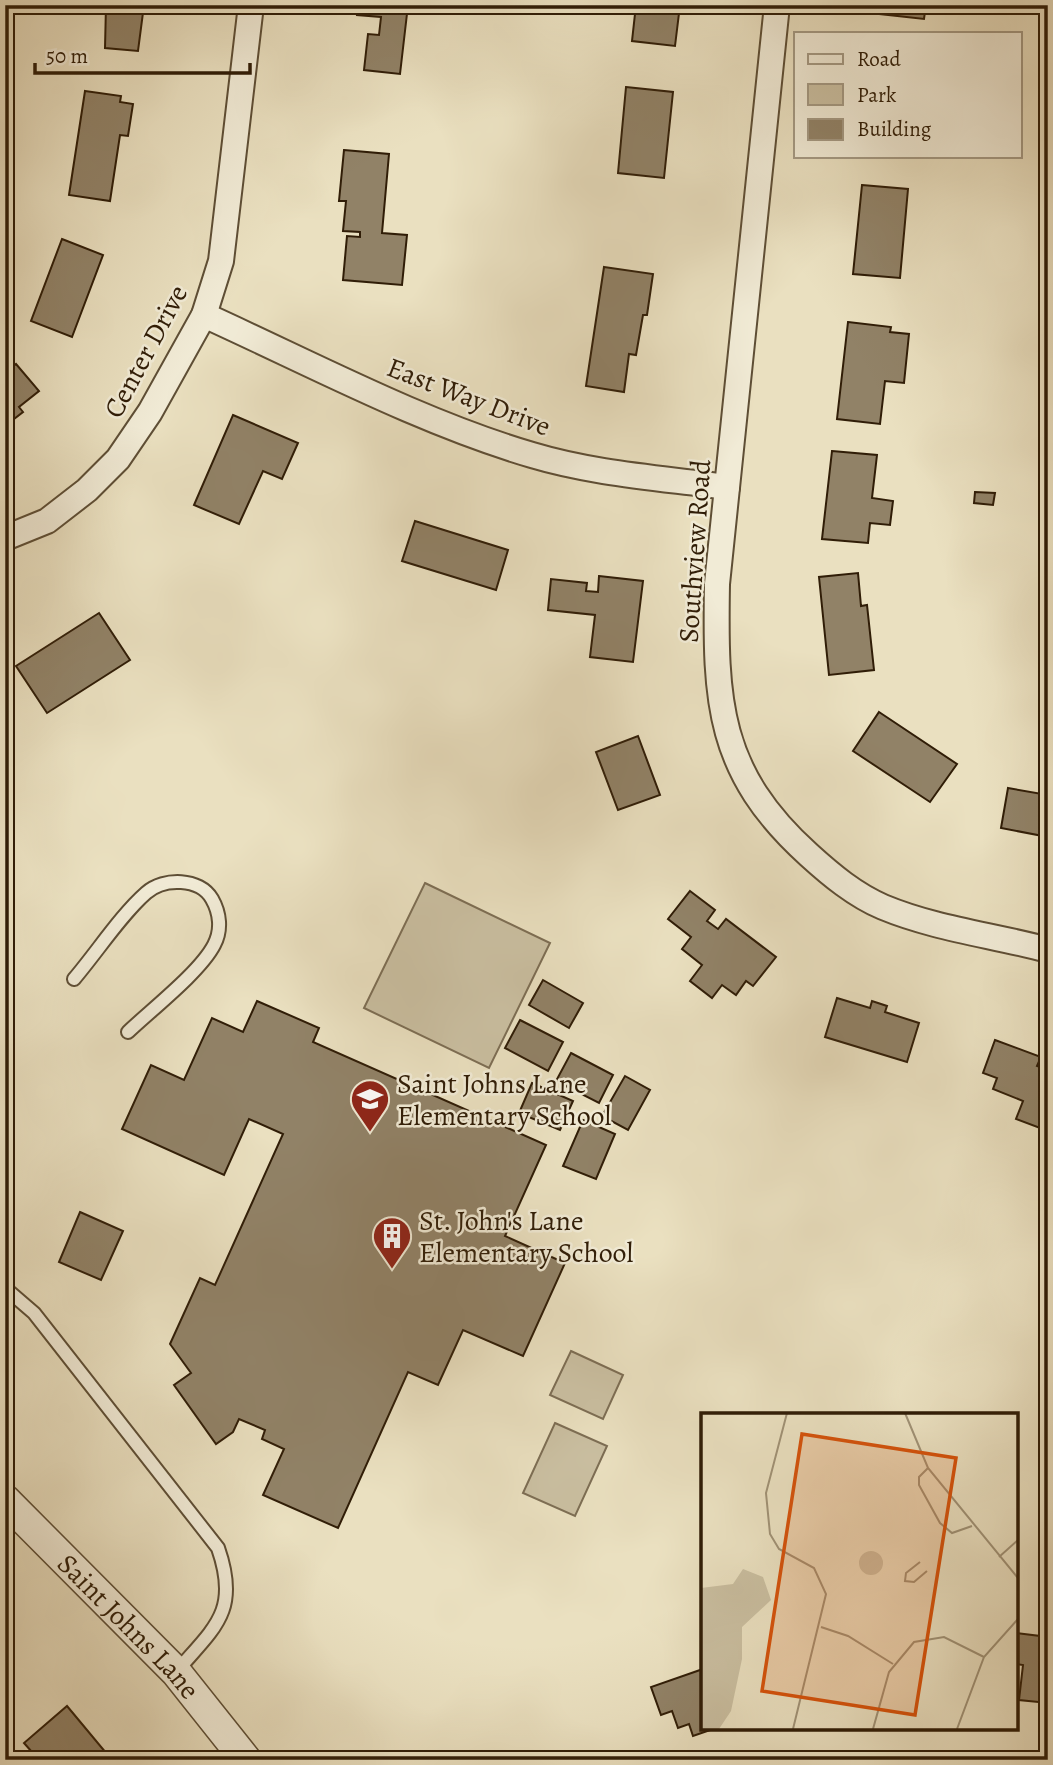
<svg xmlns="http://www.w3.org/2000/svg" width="1053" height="1765" viewBox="0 0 1053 1765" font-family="Alegreya,serif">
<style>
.green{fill:#cabfa1;stroke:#7d6e54;stroke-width:2}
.building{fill:#918267;stroke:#301d07;stroke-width:2}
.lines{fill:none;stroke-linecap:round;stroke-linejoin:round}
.service-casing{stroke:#5e4e35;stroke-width:16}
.minor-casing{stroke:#5e4e35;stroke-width:28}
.tertiary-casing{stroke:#5e4e35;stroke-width:33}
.service{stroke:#f1ebd6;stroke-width:12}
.minor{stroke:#f1ebd6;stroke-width:24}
.tertiary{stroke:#f1ebd6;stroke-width:30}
.labels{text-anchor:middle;stroke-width:5;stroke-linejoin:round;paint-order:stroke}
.street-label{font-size:28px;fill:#301d07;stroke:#f1ebd6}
.poi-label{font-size:28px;fill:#301d07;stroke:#f1ebd6;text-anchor:start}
.inset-road{fill:none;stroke:#a09276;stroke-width:2}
.view{fill:#d6530c;fill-opacity:0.15;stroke:#d6530c;stroke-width:3.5}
.inset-edge{fill:none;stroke:#301d07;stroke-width:3.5}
</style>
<rect width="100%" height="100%" fill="#eae0c0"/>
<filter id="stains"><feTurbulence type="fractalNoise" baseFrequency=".00286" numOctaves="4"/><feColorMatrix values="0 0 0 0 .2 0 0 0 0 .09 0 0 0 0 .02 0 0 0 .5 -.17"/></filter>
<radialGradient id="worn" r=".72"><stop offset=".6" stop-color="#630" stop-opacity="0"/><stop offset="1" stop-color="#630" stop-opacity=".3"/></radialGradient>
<!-- green -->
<g class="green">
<path d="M425,883l125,60 -61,125 -125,-60z"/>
<path d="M571,1351l52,24 -20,44 -53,-24z"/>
<path d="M555,1423l52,23 -32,70 -52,-23z"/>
</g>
<!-- building -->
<g class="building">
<path d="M106,5h38l-6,46 -33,-3z"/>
<path d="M358,5h50l-8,69 -36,-4 4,-36 11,1 2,-18 -24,-2z"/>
<path d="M636,5h44l-5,41 -43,-5z"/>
<path d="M881,5h45l-2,14 -44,-5z"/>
<path d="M626,87l47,5 -9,86 -46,-5z"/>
<path d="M85,91l36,5 -1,6 13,2 -5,32 -8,-1 -10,66 -41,-6z"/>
<path d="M344,150l45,4 -7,79 25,2 -5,50 -59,-5 4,-44 13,1v-5l-17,-1 3,-30h-7z"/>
<path d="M862,185l46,4 -8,89 -47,-4z"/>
<path d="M62,239l41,16 -31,82 -41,-16z"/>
<path d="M604,267l49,7 -6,41h-4l-7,40 -7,-1 -5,38 -38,-6z"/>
<path d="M848,322l43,5 -1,5 19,2 -5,49 -19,-2 -5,43 -43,-5z"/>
<path d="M16,364l23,27 -20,16 4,5 -18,14v-53z"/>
<path d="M233,415l65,28 -16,36 -19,-8 -24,53 -45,-19z"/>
<path d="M832,451l45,4 -5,43 21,3 -3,24 -20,-2 -2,20 -46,-4z"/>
<path d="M975,492l20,1 -2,12 -19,-2z"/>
<path d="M415,521l93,29 -12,40 -94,-29z"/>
<path d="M858,573l3,33 6,-1 7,65 -45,5 -10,-98z"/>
<path d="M599,576l44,5 -10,81 -43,-5 5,-42 -47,-5 3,-31 36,4 -1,8 12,1z"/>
<path d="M99,613l31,47 -83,53 -31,-47z"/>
<path d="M879,712l78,52 -27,38 -77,-51z"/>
<path d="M638,736l22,59 -42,15 -22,-58z"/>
<path d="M1008,788l40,7v42l-47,-9z"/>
<path d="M690,891l25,19 -8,11 11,8 8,-10 50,38 -23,29 -7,-5 -10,14 -14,-10 -10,13 -22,-17 12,-16 -20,-16 9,-12 -23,-18z"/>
<path d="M543,980l40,23 -14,25 -40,-23z"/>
<path d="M837,998l33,10 2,-7 15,5 -2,6 34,11 -12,39 -82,-25z"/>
<path d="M257,1001l62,27 -6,14 233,103 -41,91 60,27 -42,93 -60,-26 -25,55 -30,-13 -70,156 -75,-33 21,-46 -22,-10 3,-9 -26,-11 -6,13 -17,12 -42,-59 17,-12 -21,-29 30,-66 15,7 68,-151 -34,-15 -25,56 -102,-46 29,-64 33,15 28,-62 31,14z"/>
<path d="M520,1020l43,22 -15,29 -43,-23z"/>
<path d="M995,1040l46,17 -4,9 11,4v38l-8,20 -24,-9 7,-18 -30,-12 4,-11 -14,-5z"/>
<path d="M571,1053l42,22 -14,28 -43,-22z"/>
<path d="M625,1076l25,14 -22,40 -26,-14z"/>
<path d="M532,1083l41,18 -13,29 -41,-17z"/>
<path d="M583,1120l32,14 -19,45 -33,-13z"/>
<path d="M1048,1141v19l-7,-16z"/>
<path d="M80,1212l43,19 -22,49 -42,-18z"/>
<path d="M1016,1633l32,4v66l-29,-3 4,-35 -7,-1z"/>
<path d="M703,1669v59h13l-23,8 -4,-12 -11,4 -6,-17 -11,4 -10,-28z"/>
<path d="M67,1706l45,54h-73l-15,-17z"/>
</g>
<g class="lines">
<!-- service casing -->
<g class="service-casing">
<g id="service">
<path d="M74,979c23,-27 47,-64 72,-86 18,-16 54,-15 66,6 8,14 10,31 2,46 -14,27 -63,65 -86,87"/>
<path d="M5,1288l29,25 184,235c22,63 -3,79 -42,124"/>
</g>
</g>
<!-- minor casing -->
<g class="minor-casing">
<g id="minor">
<path d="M777,5l-60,579c-2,117 0,188 92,271 22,20 46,40 74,52 53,22 110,28 165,43"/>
<path d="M204,315c106,48 216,107 328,140 63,19 130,23 195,32"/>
<path d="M5,538l42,-17 40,-31 31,-31 32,-47 54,-97 17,-54 30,-256"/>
</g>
</g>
<!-- tertiary casing -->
<g class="tertiary-casing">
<g id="tertiary">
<path id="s1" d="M5,1500l171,172 70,88"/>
</g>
</g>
<!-- service -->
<use href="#service" class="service"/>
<!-- minor -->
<use href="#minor" class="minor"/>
<!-- tertiary -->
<use href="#tertiary" class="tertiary"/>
</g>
<!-- icons -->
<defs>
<g id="school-pin" transform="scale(2.0125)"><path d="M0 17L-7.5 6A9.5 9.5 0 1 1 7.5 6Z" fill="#8f2418" stroke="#f1ebd6"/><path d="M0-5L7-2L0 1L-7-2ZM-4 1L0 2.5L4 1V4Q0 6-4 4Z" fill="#fff"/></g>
<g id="building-pin" transform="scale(2.0125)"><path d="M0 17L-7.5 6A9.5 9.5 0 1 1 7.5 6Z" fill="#8f2418" stroke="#f1ebd6"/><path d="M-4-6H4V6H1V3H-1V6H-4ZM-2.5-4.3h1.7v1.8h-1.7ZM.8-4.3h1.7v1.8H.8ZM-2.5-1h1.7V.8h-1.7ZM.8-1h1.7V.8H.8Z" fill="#fff"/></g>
</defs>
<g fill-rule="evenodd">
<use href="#school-pin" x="370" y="1099"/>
<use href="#building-pin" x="392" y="1236"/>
</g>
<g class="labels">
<!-- street labels -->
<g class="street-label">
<text transform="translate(145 351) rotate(-62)" y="10">Center Drive</text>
<text transform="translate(469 396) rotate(21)" y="10">East Way Drive</text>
<text transform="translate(694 551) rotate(-86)" y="10">Southview Road</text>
<text dy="10" stroke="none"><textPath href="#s1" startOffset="177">Saint Johns Lane</textPath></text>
</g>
<!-- poi labels -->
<g class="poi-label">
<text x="397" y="1093">Saint Johns Lane<tspan x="397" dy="32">Elementary School</tspan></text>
<text x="419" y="1230">St. John's Lane<tspan x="419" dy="32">Elementary School</tspan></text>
</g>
</g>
<!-- overview -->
<g transform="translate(701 1413)">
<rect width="317" height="317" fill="#eae0c0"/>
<path d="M158 150a12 12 0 1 1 24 0a12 12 0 1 1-24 0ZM42,156l20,8 8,23 -29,27v32l-11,52 -12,18h-18v-141l32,-4z" fill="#cabfa1"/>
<path class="inset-road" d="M86,0l-21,80 4,41 9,15 35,19 12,26 -33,135M204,0l23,55 90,110M227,55l-9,9v8l21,38 12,10 20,-7M298,144l19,-17M219,149l-14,11 -1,8 9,1 13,-11M120,214l27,9 45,28M172,316l16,-57 25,-30 30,-5 40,20M256,316l27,-72 34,-38"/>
<path class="view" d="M101,21l154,24 -41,257 -153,-24z"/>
<rect width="317" height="317" class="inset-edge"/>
</g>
<!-- margin -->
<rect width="1053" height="1765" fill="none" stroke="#eae0c0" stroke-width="28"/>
<rect x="7" y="7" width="1039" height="1751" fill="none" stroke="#301d07" stroke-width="3.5"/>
<rect x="14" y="14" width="1025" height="1737" fill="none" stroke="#301d07" stroke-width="2"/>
<!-- legend -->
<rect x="794" y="32" width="228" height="126" fill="#f1ebd6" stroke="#a49983" stroke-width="2"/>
<rect x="808" y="54" width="35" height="10" fill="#f1ebd6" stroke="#a49983" stroke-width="2"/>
<text x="857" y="66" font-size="21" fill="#301d07">Road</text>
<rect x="808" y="84" width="35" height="21" fill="#cabfa1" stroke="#a49983" stroke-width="2"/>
<text x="857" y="102" font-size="21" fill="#301d07">Park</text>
<rect x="808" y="119" width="35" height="21" fill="#918267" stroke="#a49983" stroke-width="2"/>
<text x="857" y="136" font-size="21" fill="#301d07">Building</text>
<!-- scale -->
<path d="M35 63v10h215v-10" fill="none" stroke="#301d07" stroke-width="3.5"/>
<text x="46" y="63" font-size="21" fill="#301d07" stroke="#f1ebd6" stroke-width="5" paint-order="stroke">50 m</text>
<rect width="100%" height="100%" filter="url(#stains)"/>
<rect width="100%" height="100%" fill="url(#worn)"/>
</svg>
